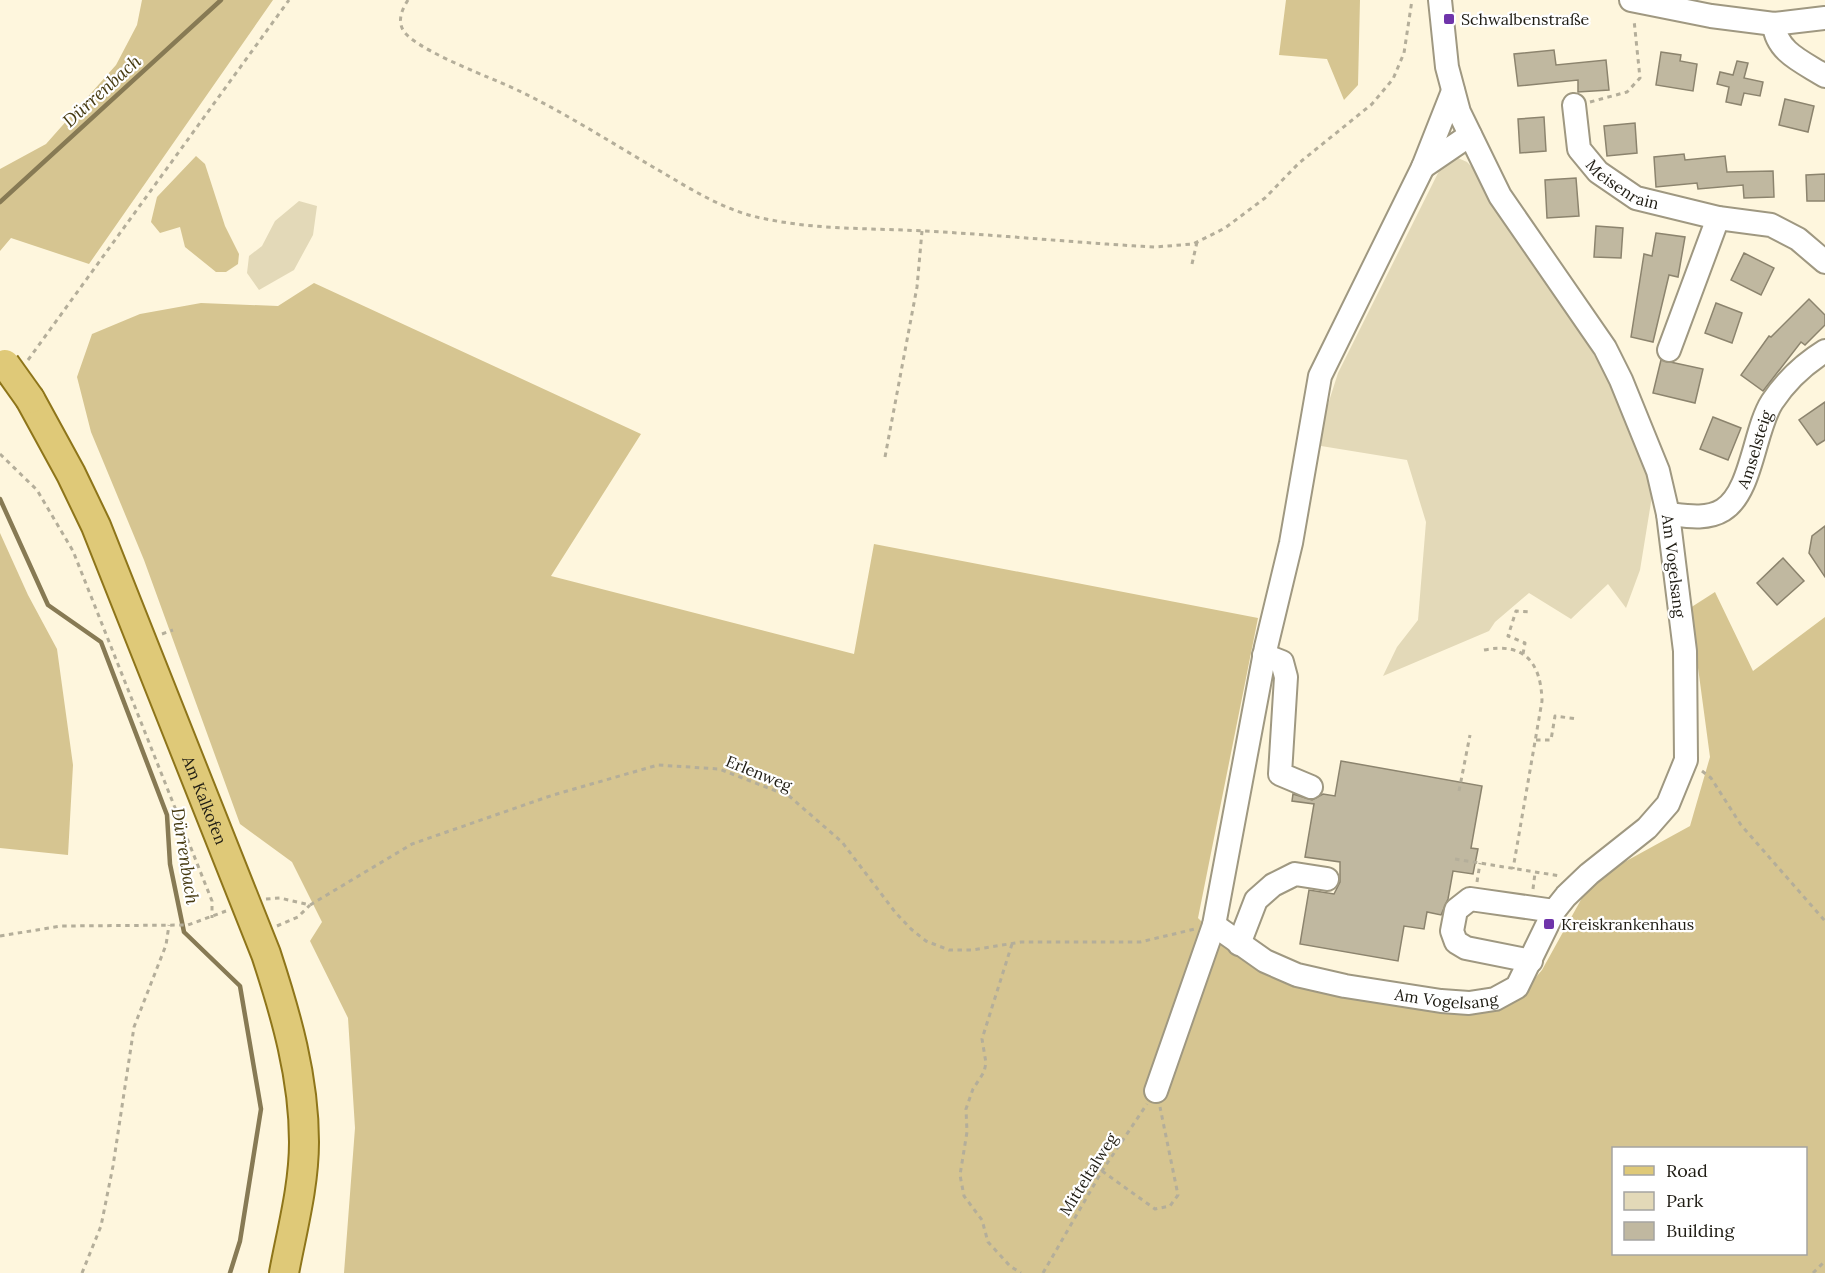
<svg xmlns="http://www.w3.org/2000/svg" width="1825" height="1273" viewBox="0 0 1825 1273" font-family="Lora,serif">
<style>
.green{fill:#e3d9b8}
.forest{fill:#d6c591;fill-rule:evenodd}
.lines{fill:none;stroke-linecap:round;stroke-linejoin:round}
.stream{stroke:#877a54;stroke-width:4.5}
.building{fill:#c0b8a0;stroke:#8c846e;stroke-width:1.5}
.minor-casing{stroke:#9f9881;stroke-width:26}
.major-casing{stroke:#8e751a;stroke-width:32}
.path{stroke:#b4ae9a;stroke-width:3;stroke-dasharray:4.5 4.5;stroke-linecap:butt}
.minor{stroke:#fff;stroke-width:22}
.major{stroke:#dfc978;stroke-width:28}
.major-bridge-casing{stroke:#8e751a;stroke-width:32;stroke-linecap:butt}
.major-bridge{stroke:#dfc978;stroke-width:28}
.poi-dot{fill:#6f34aa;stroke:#fff;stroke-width:2}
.labels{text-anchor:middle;stroke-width:4.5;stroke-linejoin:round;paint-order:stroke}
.poi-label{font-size:16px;fill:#1f1c13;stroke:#fff;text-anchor:start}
.street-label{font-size:16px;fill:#1f1c13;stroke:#fff}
.water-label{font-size:18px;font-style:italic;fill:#463a10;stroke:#fff}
</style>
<rect width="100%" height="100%" fill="#fef6dd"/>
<!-- green -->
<g class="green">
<path d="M1458,158l9,4 10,10 27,51 54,74 44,71 35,73 16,49 -13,80 -14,38 -18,-24 -37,35 -42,-26 -34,29 -6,9 -106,45 14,-29 21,-27 8,-98 -19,-62 -92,-15 23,-72 101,-202 7,-11z"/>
<path d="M299,201l18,5 -4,29 -19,35 -35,20 -12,-17 2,-17 13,-10 13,-25z"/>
</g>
<!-- forest -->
<g class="forest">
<path d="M142,0h131l-184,264 -78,-26 -11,13v-82l46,-25 70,-79 21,-40z"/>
<path d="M1286,0h74l-2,85 -14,15 -17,-41 -48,-4z"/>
<path d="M196,156l9,8 20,62 14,28 -1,10 -12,8h-10l-31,-25 -5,-20 -20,6 -9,-11 6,-25z"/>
<path d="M314,283l327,151 -90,142 303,78 20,-110 384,74 -60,300 20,20 37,27 232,45 28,-8 27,-32 46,-83 31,-22 71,-39 20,-69 -20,-149 25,-16 38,79 72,-54v656h-1481l11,-145 -7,-110 -38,-77 12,-19 -30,-60 -52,-38 -96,-264 -53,-128 -14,-55 15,-43 48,-20 61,-11 77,3zM1614,1148h192v106h-192z"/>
<path d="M0,533l28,62 29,54 16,116 -5,90 -68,-7z"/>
</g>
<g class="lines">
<!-- stream -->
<g class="stream">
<path d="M0,202l221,-202"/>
<path d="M0,499l48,106 53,37 66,173 3,49 14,68 56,54 21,123 -21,132 -10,32"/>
</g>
</g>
<!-- building -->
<g class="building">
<path d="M1554,50l2,15 50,-5 3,30 -31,2v-12l-60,6 -4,-32z"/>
<path d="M1661,52l20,3 -1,6 17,3 -4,27 -37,-6z"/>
<path d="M1737,61l11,2 -4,15 19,4 -3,14 -16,-3 -3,12 -15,-3 3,-15 -12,-3 3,-12 13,3z"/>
<path d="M1785,99l29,7 -6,26 -29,-7z"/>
<path d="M1544,117l2,34 -26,2 -2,-34z"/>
<path d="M1635,123l2,30 -30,3 -3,-30z"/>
<path d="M1684,154l1,6 40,-4 2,16 46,-1 1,26 -30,1 -1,-13 -45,4 -1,-6 -41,4 -2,-30z"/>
<path d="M1825,174v27h-18l-1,-26z"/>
<path d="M1576,178l3,38 -32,2 -2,-38z"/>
<path d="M1596,226l27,2 -2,30 -27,-1z"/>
<path d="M1656,233l29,4 -7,40 -9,-2 -16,67 -22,-5 13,-83 8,2z"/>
<path d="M1744,253l30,15 -13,27 -30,-15z"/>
<path d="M1809,299l16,16v10l-20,20 -4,-3 -38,49 -22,-16 28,-39 2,1z"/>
<path d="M1716,303l26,10 -10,30 -27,-10z"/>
<path d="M1661,360l42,9 -8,34 -42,-10z"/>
<path d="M1825,402v38l-8,5 -18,-25z"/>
<path d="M1713,417l28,11 -13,32 -28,-11z"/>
<path d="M1825,526v51l-16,-24 3,-17z"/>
<path d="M1783,558l21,23 -27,24 -20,-22z"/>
<path d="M1341,761l141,25 -11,62 7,1 -5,25 -20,-3 -5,28 -7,16 -14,-3 -3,17 -20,-3 -6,35 -98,-17 9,-54 25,4 6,-12v-20l-35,-5 9,-53 -22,-3 1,-7 19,6 11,-6 12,2z"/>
</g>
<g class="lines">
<!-- minor casing -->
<g class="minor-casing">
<g id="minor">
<path d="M1631,0l80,16 63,8 51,-6"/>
<path d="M1774,24c2,28 29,38 51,52"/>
<path id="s1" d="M1574,105l5,44 19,23 38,26 82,20 53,7 27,14 27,23"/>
<path d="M1423,167l47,-32"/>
<path d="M1669,350l49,-132"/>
<path id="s2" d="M1668,514c18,2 39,6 55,-4 29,-18 31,-80 49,-108 14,-21 32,-38 53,-51"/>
<path d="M1264,655l18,7 4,15 -6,97 31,13"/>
<path id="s3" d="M1214,925l51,36 32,14 48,11 96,15 28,2 26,-4 22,-12 37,-76 12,-15 23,-22 58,-46 21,-24 18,-44 -1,-109 -17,-137 -10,-43 -37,-91 -16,-32 -105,-152 -41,-84 -12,-45 -7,-67"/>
<path d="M1239,944l17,-44 17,-15 22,-11 32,5"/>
<path d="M1531,961l-65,-13 -10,-6 -4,-11 4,-21 14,-11 84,12"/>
<path d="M1156,1091l58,-166 52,-278 25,-104 29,-167 103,-209 30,-76"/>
</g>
</g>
<!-- major casing -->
<g class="major-casing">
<g id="major">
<path id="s4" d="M30,399l41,75 25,52 170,428c20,61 38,123 38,188 0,44 -12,88 -20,131"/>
</g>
</g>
<!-- path -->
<g class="path">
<path d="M408,0c-5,8 -11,19 -5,30 9,17 75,43 94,51 55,23 111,60 163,90 34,20 67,41 106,48 52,11 106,9 158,12 77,4 154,12 231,16l38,-3 32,-16 40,-30 34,-35 73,-59 21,-25 11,-26 8,-53"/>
<path d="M1590,102l37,-10 13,-14 -6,-58"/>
<path d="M1192,264l5,-22"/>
<path d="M28,360l261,-360"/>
<path d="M0,454l37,36 36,61 139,350v17"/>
<path d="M885,457l32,-170 5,-56"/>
<path d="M162,634l11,-4"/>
<path d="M1484,650c40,-8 57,12 58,51l-29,168"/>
<path d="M1523,654l2,-11 -17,-7 8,-25 16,1"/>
<path d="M1536,740h15l4,-24 22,3"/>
<path d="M1702,771l9,7 30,47 84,96"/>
<path d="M1459,791l11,-56"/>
<path d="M1455,859l105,17"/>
<path d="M1477,882l3,-19"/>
<path d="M1533,889l2,-16"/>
<path d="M266,899l14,-1 30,7 102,-61 141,-49 105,-30 61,4 70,27 53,46 53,70 16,17 15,12 23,9h23l49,-8h119l55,-13"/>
<path d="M277,926l21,-9 12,-12"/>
<path d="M0,936l61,-10 127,-1 38,-14"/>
<path d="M1012,944l-30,95 4,24 -2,9 -11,17 -7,20 1,23 -7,43 4,21 18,24 6,22 22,24 11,7"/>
<path d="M1102,1171l53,38 15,-3 8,-11 -18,-88"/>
<path d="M82,1273l19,-47 12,-60 21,-139 32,-82 3,-20"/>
<path d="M1043,1273l59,-102 45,-67"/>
<path d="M1813,1273l12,-12"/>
</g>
<!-- minor -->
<use href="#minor" class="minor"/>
<!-- major -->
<use href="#major" class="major"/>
<!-- major-bridge casing -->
<g class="major-bridge-casing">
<path id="major-bridge" d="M5,364l25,35"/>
</g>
<!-- major-bridge -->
<use href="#major-bridge" class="major-bridge"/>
</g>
<!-- markers -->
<g class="poi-dot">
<rect x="1443" y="13" width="12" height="12" rx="3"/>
<rect x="1543" y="918" width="12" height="12" rx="3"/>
</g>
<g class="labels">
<!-- poi labels -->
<g class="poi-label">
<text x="1461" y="25">Schwalbenstraße</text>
<text x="1561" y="930">Kreiskrankenhaus</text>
</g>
<!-- street labels -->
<g class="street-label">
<text dy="6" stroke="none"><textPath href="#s1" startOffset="102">Meisenrain</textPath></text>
<text dy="6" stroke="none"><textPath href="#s2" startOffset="126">Amselsteig</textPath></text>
<text transform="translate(1674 566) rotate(83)" y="6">Am Vogelsang</text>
<text transform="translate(759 773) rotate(22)" y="6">Erlenweg</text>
<text dy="6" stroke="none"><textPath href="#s4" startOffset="438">Am Kalkofen</textPath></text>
<text dy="6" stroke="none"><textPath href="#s3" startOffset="249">Am Vogelsang</textPath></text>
<text transform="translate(1088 1174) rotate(-58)" y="6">Mitteltalweg</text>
</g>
<!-- water labels -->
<g class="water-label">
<text transform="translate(102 91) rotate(-42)" y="6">Dürrenbach</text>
<text transform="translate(185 856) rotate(81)" y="6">Dürrenbach</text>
</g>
</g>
<!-- legend -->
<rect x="1612" y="1147" width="195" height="108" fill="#ffffff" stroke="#a5a4a1" stroke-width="1.5"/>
<rect x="1624" y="1166" width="30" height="9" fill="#dfc978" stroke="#a5a4a1" stroke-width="1.5"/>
<text x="1666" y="1177" font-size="18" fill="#1f1c13">Road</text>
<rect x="1624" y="1192" width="30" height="18" fill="#e3d9b8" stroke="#a5a4a1" stroke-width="1.5"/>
<text x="1666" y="1207" font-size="18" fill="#1f1c13">Park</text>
<rect x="1624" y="1222" width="30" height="18" fill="#c0b8a0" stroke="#a5a4a1" stroke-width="1.5"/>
<text x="1666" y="1237" font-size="18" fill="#1f1c13">Building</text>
</svg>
